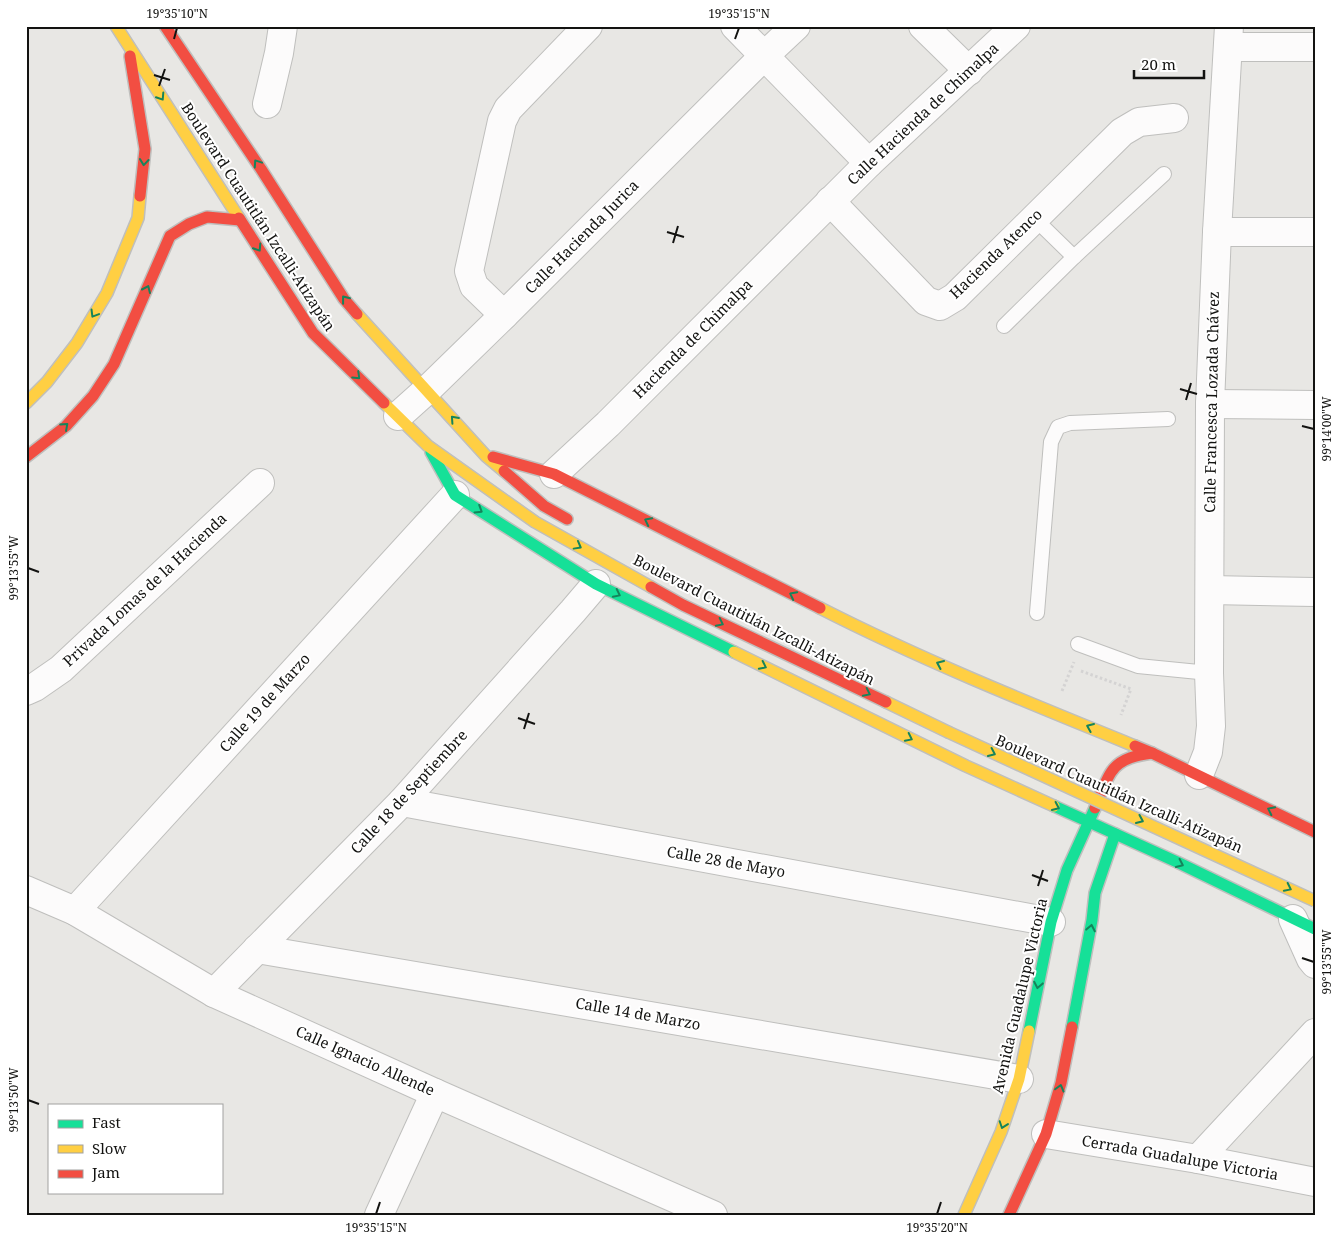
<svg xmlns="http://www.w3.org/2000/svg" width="1341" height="1241" viewBox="0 0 1341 1241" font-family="'Noto Serif',serif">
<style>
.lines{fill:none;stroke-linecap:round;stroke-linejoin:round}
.lane-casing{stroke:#bfbfbd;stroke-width:16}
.street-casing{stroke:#bfbfbd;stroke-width:30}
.fast-casing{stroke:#bfbfbd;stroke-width:14}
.slow-casing{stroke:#bfbfbd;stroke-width:14}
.jam-casing{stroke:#bfbfbd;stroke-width:14}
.path{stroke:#d4d3d3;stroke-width:3;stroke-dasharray:2.5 2.5;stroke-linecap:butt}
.lane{stroke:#fcfbfb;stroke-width:14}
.street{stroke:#fcfbfb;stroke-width:28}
.fast{stroke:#16e098;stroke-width:11}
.slow{stroke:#ffcf43;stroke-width:11}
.jam{stroke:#f24e42;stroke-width:11}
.slow-bridge-casing{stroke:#bfbfbd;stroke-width:14;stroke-linecap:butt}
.slow-bridge{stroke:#ffcf43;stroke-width:11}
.oneway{stroke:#15845b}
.ticks{fill:none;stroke:#131311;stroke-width:2}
.labels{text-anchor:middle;stroke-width:4;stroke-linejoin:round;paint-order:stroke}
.street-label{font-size:15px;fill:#131311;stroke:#fff}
.neatline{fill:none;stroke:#131311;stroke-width:2}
.ticks-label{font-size:12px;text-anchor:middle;fill:#131311}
</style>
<rect width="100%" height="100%" fill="#e8e7e4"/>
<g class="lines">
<!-- lane casing -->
<g class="lane-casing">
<g id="lane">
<path d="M1034,218l40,39"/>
<path d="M1004,326l70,-69 90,-83"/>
<path d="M1037,613l14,-171 7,-15 12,-4 98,-4"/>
<path d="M1078,644l60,22 71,7"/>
</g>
</g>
<!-- street casing -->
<g class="street-casing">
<g id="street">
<path d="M735,26l134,137"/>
<path d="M923,26l46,45"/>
<path d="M1228,47h87"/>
<path d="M267,104l12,-51 4,-27"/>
<path d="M830,201l96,100 14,5 15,-9 167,-165 17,-10 35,-4"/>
<path d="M1217,232h98"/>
<path d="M504,315l-30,-29 -5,-15 33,-150 6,-12 80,-83"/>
<path d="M1210,404l105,1"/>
<path d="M398,416l29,-26 77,-75 260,-259 32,-30"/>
<path d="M554,474l54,-50 261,-261 147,-137"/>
<path d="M1210,590l105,2"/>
<path d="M26,691l9,-4 26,-18 199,-186"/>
<path d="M1199,775l9,-23 3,-26 -2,-53 1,-269 7,-172 12,-206"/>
<path d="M402,802l649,120"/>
<path d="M26,890l49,21 139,82 221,100 278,122"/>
<path d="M75,911l380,-416"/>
<path d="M1293,919l18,40 4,5"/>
<path d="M257,949l762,130"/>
<path d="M214,993l188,-191 171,-191 23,-27"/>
<path d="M1046,1134l152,25 117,23"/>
<path d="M1198,1159l117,-126"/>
<path d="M379,1215l56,-122"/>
</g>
</g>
<!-- fast casing -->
<g class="fast-casing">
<g id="fast">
<path d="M431,452l24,43 141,89 138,68"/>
<path d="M1054,806l123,56 138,67"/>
<path d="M1072,1027l20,-107 3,-27 20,-59"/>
<path d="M1029,1031l22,-109 16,-52 28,-62"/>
</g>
</g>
<!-- slow casing -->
<g class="slow-casing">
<g id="slow">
<path d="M116,26l123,192"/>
<path d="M357,314l129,142 18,15"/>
<path d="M26,403l21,-21 30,-39 30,-50 31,-75 2,-22"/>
<path d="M384,403l44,43 107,76 116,65"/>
<path d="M820,608c102,52 209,95 315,138"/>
<path d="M734,652l232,114 88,40"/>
<path d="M886,702l62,30"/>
<path d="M964,1215l37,-83 18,-53 10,-48"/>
</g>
</g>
<!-- jam casing -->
<g class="jam-casing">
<g id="jam">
<path d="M165,26l96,143 83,130 13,15"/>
<path d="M130,56l15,93 -5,47"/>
<path d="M239,218l74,115 71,70"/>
<path d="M26,457l40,-31 27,-30 21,-32 56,-128 19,-12 18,-7 33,3"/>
<path d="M493,457l61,17 266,134"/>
<path d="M504,471l40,35 23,13"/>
<path d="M651,587l32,18 203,97"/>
<path d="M1135,746l17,7 163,79"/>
<path d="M1095,808c4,-10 11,-29 17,-37 9,-13 26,-16 40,-18"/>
<path d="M1009,1215l37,-81 15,-51 11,-56"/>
</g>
</g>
<!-- path -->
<g class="path">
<path d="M1081,671l50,18 -10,26"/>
<path d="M1062,691l12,-29"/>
</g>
<!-- lane -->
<use href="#lane" class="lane"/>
<!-- street -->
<use href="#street" class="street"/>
<!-- fast -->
<use href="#fast" class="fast"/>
<!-- slow -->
<use href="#slow" class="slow"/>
<!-- jam -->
<use href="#jam" class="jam"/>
<!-- slow-bridge casing -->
<g class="slow-bridge-casing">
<path id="slow-bridge" d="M948,732l367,169"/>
</g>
<!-- slow-bridge -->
<use href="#slow-bridge" class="slow-bridge"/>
</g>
<!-- one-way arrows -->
<defs><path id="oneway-chevron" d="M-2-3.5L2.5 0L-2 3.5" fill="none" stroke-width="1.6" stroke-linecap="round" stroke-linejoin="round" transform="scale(1.25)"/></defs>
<g class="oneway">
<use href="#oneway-chevron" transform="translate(161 97) rotate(57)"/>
<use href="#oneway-chevron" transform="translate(144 162) rotate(96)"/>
<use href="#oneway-chevron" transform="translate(257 163) rotate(-124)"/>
<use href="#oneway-chevron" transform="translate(258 248) rotate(57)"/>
<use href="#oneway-chevron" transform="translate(147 289) rotate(-66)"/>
<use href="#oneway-chevron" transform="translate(345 299) rotate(-128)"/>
<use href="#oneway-chevron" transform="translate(94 314) rotate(121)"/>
<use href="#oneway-chevron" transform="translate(357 376) rotate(44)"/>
<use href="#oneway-chevron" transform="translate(454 419) rotate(-132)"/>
<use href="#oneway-chevron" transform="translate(65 426) rotate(-42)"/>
<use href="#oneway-chevron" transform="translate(479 510) rotate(32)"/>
<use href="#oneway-chevron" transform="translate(648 521) rotate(-153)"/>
<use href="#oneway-chevron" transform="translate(578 546) rotate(29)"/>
<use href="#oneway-chevron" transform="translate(617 594) rotate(26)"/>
<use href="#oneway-chevron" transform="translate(793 595) rotate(-153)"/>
<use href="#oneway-chevron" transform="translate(720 623) rotate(26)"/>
<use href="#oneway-chevron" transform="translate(940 664) rotate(-156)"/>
<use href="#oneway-chevron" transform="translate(763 666) rotate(26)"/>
<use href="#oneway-chevron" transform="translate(867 693) rotate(26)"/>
<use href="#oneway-chevron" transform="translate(1090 727) rotate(-157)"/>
<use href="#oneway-chevron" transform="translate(909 738) rotate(26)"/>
<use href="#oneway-chevron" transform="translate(992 753) rotate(25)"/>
<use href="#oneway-chevron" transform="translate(1056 807) rotate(25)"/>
<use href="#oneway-chevron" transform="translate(1271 810) rotate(-154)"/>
<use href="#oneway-chevron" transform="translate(1140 820) rotate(24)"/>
<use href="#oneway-chevron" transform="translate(1180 864) rotate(25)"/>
<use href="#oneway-chevron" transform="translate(1288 888) rotate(26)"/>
<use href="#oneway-chevron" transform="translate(1091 928) rotate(-79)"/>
<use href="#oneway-chevron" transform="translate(1038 985) rotate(101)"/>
<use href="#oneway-chevron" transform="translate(1060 1088) rotate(-75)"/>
<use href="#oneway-chevron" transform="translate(1003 1125) rotate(109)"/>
</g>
<!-- ticks -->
<path class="ticks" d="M174,39l3,-11M735,39l4,-11M154,75l16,5M159,86l6,-17M667,232l17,5M673,243l5,-17M1180,389l17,5M1186,400l5,-17M1302,426l12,3M28,568l11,4M518,718l17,6M524,729l5,-16M1032,875l16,6M1038,886l5,-16M1302,958l12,4M28,1100l11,4M376,1214l4,-12M937,1214l4,-12"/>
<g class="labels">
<!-- street labels -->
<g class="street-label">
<text transform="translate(923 114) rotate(-43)" y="5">Calle Hacienda de Chimalpa</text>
<text transform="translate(258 217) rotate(57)" y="5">Boulevard Cuautitlán Izcalli-Atizapán</text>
<text transform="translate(582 237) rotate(-45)" y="5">Calle Hacienda Jurica</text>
<text transform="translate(996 254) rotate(-44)" y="5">Hacienda Atenco</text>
<text transform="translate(693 339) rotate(-45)" y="5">Hacienda de Chimalpa</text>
<text transform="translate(1212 402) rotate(-89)" y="5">Calle Francesca Lozada Chávez</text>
<text transform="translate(145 590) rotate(-43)" y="5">Privada Lomas de la Hacienda</text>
<text transform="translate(754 620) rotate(27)" y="5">Boulevard Cuautitlán Izcalli-Atizapán</text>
<text transform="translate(265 703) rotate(-48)" y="5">Calle 19 de Marzo</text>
<text transform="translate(409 792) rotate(-47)" y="5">Calle 18 de Septiembre</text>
<text transform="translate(1119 794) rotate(24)" y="5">Boulevard Cuautitlán Izcalli-Atizapán</text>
<text transform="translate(726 862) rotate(10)" y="5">Calle 28 de Mayo</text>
<text transform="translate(1020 996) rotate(-77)" y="5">Avenida Guadalupe Victoria</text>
<text transform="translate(638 1014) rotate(10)" y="5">Calle 14 de Marzo</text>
<text transform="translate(365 1061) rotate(24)" y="5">Calle Ignacio Allende</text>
<text transform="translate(1180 1158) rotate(10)" y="5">Cerrada Guadalupe Victoria</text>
</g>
</g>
<!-- border -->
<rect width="1341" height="1241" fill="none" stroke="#ffffff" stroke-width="55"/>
<!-- legend -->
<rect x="48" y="1104" width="175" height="90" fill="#ffffff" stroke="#a1a1a0"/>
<rect x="58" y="1120" width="25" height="8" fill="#16e098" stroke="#a1a1a0"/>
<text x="92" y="1128" font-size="15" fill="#131311">Fast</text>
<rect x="58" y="1145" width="25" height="8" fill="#ffcf43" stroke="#a1a1a0"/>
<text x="92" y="1154" font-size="15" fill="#131311">Slow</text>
<rect x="58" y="1170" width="25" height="8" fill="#f24e42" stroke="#a1a1a0"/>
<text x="92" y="1178" font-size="15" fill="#131311">Jam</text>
<!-- scale -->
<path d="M1134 70v8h70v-8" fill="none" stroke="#131311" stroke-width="2.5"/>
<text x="1141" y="70" font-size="15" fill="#131311" stroke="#ffffff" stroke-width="4" paint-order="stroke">20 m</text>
<rect x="28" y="28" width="1286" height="1186" class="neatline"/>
<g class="ticks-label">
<text x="177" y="18">19°35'10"N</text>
<text x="739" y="18">19°35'15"N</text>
<text transform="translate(1327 429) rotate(-90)" y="4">99°14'00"W</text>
<text transform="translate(14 568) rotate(-90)" y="4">99°13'55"W</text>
<text transform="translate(1327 962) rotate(-90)" y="4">99°13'55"W</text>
<text transform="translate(14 1100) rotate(-90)" y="4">99°13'50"W</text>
<text x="376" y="1232">19°35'15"N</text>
<text x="937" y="1232">19°35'20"N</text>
</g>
</svg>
